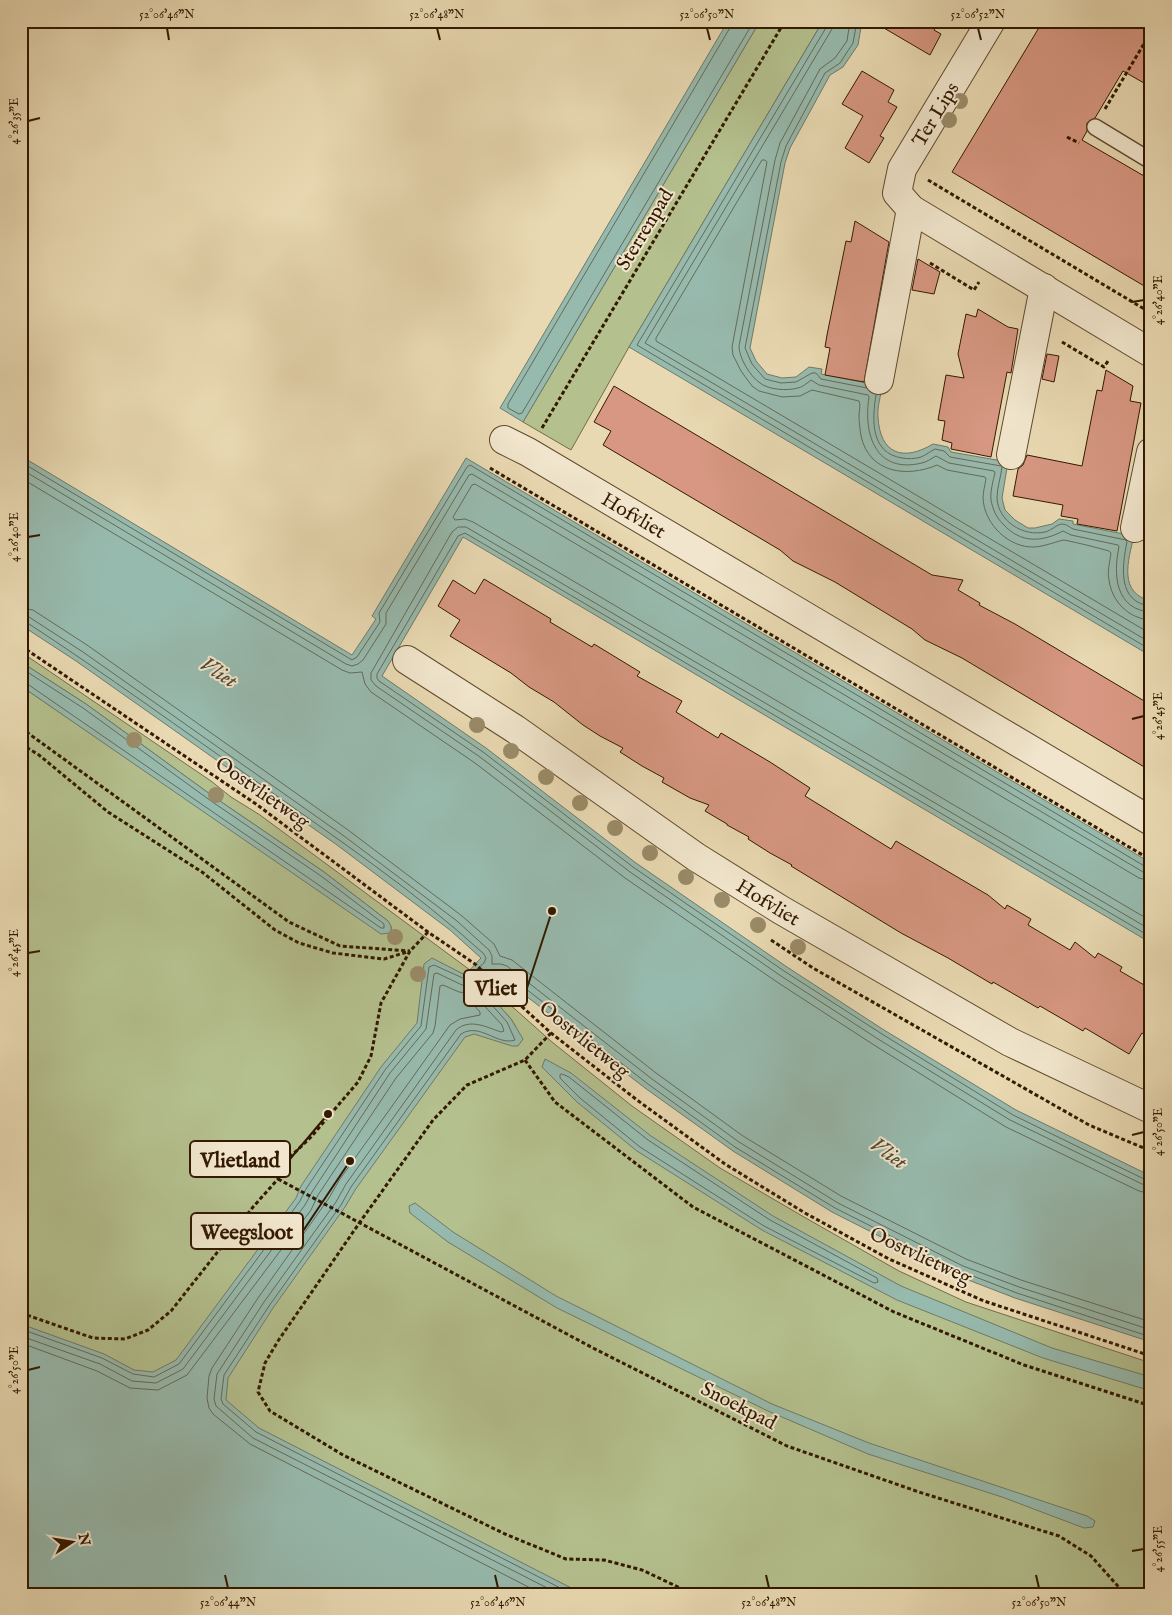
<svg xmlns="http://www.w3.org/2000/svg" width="1172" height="1615" viewBox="0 0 1172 1615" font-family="'IM FELL English',serif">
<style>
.green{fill:#b4c08e;stroke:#746c47}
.water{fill:#97baae;stroke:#6f7a68}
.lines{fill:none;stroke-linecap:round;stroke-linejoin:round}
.shore{stroke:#656a57;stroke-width:1}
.building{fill:#d79782;stroke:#331900}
.service-casing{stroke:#60492c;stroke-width:18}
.minor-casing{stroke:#60492c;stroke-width:30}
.path{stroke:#331900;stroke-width:3;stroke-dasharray:4 2.5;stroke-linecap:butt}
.service{stroke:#f1e6cd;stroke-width:15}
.minor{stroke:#f1e6cd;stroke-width:28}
.tree{fill:#9a8b68}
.ticks{fill:none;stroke:#331900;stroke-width:2}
.labels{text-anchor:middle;stroke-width:4;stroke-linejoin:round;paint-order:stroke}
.street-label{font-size:20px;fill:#331900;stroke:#f1e6cd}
.water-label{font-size:21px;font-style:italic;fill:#514934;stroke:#f1e6cd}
.leader{fill:none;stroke:#331900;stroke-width:2}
.callout-dot{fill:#331900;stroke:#f1e6cd;stroke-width:2}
.callout{fill:#f1e6cd;stroke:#331900;stroke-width:2}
.callout-label{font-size:21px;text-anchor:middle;font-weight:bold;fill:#331900}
.neatline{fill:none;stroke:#331900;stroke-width:2}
.ticks-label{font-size:12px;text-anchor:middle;fill:#331900}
</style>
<rect width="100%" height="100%" fill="#e9d9b2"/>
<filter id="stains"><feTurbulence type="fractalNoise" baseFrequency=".004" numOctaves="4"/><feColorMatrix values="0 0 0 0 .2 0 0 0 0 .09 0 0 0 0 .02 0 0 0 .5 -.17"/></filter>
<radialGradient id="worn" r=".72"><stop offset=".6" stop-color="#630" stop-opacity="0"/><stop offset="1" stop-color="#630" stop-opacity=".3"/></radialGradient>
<!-- green -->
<g class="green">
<path d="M760,21h63l-194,326 -58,103 -48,-28z"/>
<path d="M21,652l190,129 20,16 29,18 210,155 -5,5 -33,-16 84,68 -5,-8 -25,-28 3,-5 63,56 80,64 88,62 84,49 95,54 67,31 185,61v231h-1130v-908l126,86 244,161v-6l-3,-6 -64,-49 -110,-75 -128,-93 -65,-42z"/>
</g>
<!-- water -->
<g class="water">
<path d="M728,21h32l-237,401 -23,-14z"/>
<path d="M823,21h39l-4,24 -15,22 -13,8 -40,73 -5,15 -35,185 6,13 11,13 15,4 14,-1 13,-10 13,2 -1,5 61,12c-1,10 -5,21 -4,31 2,37 25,45 55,27l15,3 3,5 57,10 -6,36 3,12 10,10 13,8h7l17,-4 7,-5 14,2v3l61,12c-6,25 -16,57 17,65v55l-522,-309z"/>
<path d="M21,456l331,199 24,-36 -4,-3 94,-158 685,405v80l-688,-406 -81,139 104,72 150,115 151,104 97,63 132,80 135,66v166l-136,-44 -57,-22 -126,-64 -99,-61 -88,-63 -146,-113 -13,16 25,28 12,20 -5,7h-6l-38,-12 -9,3 -110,153 -10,17 -72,101 -45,70 -2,22 33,28 324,166h-562v-270l83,30 30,16 19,2 23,-12 120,-162 5,-12 80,-119 36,-44 7,-59 8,-6 33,17 16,-17 -31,-28 -113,-85 -261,-184 -55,-36z"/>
<path d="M21,662l65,42 128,93 110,75 64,49 3,5v7l-10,1 -360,-248z"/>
<path d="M545,1059l26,14 80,63 122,80 128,70 151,62 99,29v14l-108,-33 -146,-58 -135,-70 -125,-79 -60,-49 -35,-35z"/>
<path d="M415,1203l38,29 103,64 216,108 97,39 218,73 8,5 -2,6 -9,1 -82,-31 -134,-43 -100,-43 -211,-103 -109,-66 -38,-29 -1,-7z"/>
</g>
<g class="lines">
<!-- shore -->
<g class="shore">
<path d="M732,21l-1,5 -223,378v4l11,6 3,-1 232,-392"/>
<path d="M827,21v5l-190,319 514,305"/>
<path d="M834,21l-2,8 -187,314 506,300"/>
<path d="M850,21l-3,20 -12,17 -15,11 -40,74 -5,17 -36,186c0,12 11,30 21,37 9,7 27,8 38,5 5,-1 9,-5 13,-8l8,5 49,10 1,2c-6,38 7,77 53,66 5,-1 10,-5 14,-7l13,7 45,8 1,2c-2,8 -5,19 -4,27 2,10 5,17 12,24 18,20 39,18 60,7l8,4 47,10 1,2c-6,27 -4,63 32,65"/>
<path d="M857,21l-4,22 -13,20 -15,10 -39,73 -5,16 -36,186 7,16 13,15 16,4 15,-1 16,-9h4l5,6 46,9"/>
<path d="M876,395c-4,24 -6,58 26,63 6,1 13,1 19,-1 5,-2 10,-6 14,-8l9,2 6,6 51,9"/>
<path d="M21,462l331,198 5,-3 23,-35 -1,-9 88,-146 3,-2 676,402h5"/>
<path d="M1002,467c-1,10 -5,20 -5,31 1,23 26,39 48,34 6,-1 12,-8 17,-8 5,0 7,3 11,5l53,11 1,2c-5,24 -10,61 24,64"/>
<path d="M21,469l325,195 6,2 6,-2 5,-4 23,-36v-11l83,-138 3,-1 671,398 8,2"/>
<path d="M21,478l321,192 8,3 12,-1 3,12 6,8 104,71 150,115 152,104 97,63 132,82 133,64 12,3"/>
<path d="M21,608l12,2 54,35 261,185 114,86 32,28 6,12 12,4 144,113 87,63 98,60 125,63 55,21 130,42"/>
<path d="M21,615l8,2 54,35 261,184 113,85 32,29 3,6v8h9l6,2 145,113 87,63 99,61 125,63 56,21 132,43"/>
<path d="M1151,620c-22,-1 -39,-18 -42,-40 -2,-8 1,-19 2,-27l-2,-2c-14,-4 -30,-8 -45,-11 -3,0 -21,7 -30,7 -25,1 -50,-23 -51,-49 0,-6 2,-13 3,-19l-1,-2 -38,-7 -10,-5c-30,13 -68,8 -76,-29 -1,-7 -2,-14 -2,-20 0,-6 2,-10 0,-15l-47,-11 -12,6 -18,1 -23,-6 -7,-5 -11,-15 -8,-16 -1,-8 35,-185 -2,-2h-3l-106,178v3l495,293"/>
<path d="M21,622h5c80,52 156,108 234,162 76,54 155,107 224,170l2,4 -2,5 -19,16 -31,-14 -5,2 -8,59 -36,44 -79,119 -6,12 -121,163 -25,13 -21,-3 -31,-16 -81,-29"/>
<path d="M21,668l62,40 128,93 110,75 63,48v4h-3l-355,-245 -5,-1"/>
<path d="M1151,881l-12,-3 -664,-394 -3,1 -19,32 2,3 10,-1 8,3 678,399"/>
<path d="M1151,930l-685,-403h-8l-6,5 -81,141v7l5,6 104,71 150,115 151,104 97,63 132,81 132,64 9,3"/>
<path d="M1151,937l-686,-404 -7,3 -81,138v4l2,3 104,71 150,115 151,104 98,63 131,81 131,64 7,1"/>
<path d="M562,1074l7,3 79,63 122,80 107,58 1,4 -4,1 -110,-57 -124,-79 -60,-49 -20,-20v-3z"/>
<path d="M21,1336l79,28 32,17 24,2 27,-14 122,-164 7,-13 78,-119 36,-44 8,-55 3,-1 25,12 13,-2 2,15 25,27 2,6 -3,1c-15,-5 -31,-14 -45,-2l-110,154 -10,18 -72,100 -47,72 -3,25 2,7 37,32 306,156"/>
<path d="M21,1343l76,28 33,17 28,2 29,-15 124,-165 7,-15 78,-117 37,-45 2,-7 5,-40 3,-1 16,7 8,1 4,9 9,10v3l-20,4 -10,6 -110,154 -11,19 -71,100 -46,70 -3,8 -2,22 2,10 4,6 37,30 292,150"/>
<path d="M572,1594l-316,-162 -33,-28 -2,-5 3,-24 45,-69 72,-101 10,-18 110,-153c19,-12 36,12 54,6l-8,-18 -26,-29 1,-6 15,-17 6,1 145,113 87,63 100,61 125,63 57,22 134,44"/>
</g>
</g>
<!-- building -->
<g class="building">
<path d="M872,21h68l-6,9 7,4 -11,21z"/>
<path d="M1043,21h108v66l-28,-16 -28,47 -8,5v8l-5,9 69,40v110l-199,-118z"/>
<path d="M862,71l32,19 -6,12 9,5 -17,29 4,2 -15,25 -24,-15 18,-32 -21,-12z"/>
<path d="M855,221l34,21 -25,140 -39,-7 5,-27 -5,-1 2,-12 19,-94 5,1z"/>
<path d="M918,259l22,13 -6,22 -22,-4z"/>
<path d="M978,309l30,18 10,2 -7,44 -4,-1 -16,85 -40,-8 1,-6 -10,-3 3,-19 -7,-1 8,-45 18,3 -6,-24 8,-40 10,3z"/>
<path d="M1047,354l12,2 -5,26 -12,-3z"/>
<path d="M1106,370l27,16 -3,15 11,2 -24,128 -40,-7 1,-5 -17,-3 2,-11 -50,-9 5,-27 5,-4 4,-10 55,11 15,-76 5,1z"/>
<path d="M614,386l318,189 31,5 -5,10 22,13 -1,2 36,19 136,81v66l-189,-113 -37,-18 -13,-11 -77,-47 -42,-21 -13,-11 -177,-105 8,-14 -17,-9z"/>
<path d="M484,579l67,40 -1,3 42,25 2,-3 46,28 -3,4 45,25 -6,11 42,26 3,-5 49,29 40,26 -5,8 44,27 42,26 5,-8 92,54 17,14 2,-4 24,14 -3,6 42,25 5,-8 20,16 3,-5 24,14 -2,4 31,18v49l-9,-5 -13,21 -44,-26 -2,3 -43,-25 -2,2 -45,-26 -1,2 -44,-26 -47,-25 -110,-67 1,-1 -22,-12 -22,-14 1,-2 -22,-12v-1l-22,-13 4,-6 -19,-7 -28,-16 2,-4 -22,-12 -22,-14 3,-4 -23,-12 -17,-11 -29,-23 -25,-15 -18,-14 -61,-37 10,-16 -22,-14 15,-26 22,14z"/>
</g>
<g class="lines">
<!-- service casing -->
<g class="service-casing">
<path id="service" d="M1095,127l56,34"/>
</g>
<!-- minor casing -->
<g class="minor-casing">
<g id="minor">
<path d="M991,21l-89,148 -5,24 14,16 240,144"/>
<path d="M879,380l32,-171"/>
<path id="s1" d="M504,440l24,12 623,369"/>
<path d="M1011,455l33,-167"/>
<path d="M1135,528l16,-76"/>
<path id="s2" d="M407,660l108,69 181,128 85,53 229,132 141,67"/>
</g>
</g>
<!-- path -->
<g class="path">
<path d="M1105,109l46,-77"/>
<path d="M1067,137l12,6"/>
<path d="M928,180l223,133"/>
<path d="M930,263l44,27 5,-8"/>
<path d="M1062,342l42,25 4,-6"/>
<path d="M542,428l243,-407"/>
<path d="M490,468l661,392"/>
<path d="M21,646l235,158 172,128 47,32 76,69 86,67 88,64 80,49 84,46 95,42 167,55"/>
<path d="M21,728l268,194 51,24 70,5"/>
<path d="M21,744l18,11 69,57 94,60 73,58 24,13 34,10 51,6 23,-7"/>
<path d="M771,940l42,28 276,157 62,26"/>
<path d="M551,1033l-26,27 -58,25 -34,35 -73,102 -82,119 -13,22 -7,29 12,19 73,44 162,79 61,25 38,1 38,10 51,24"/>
<path d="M525,1060l30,42 138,105 201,105 130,53 127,41"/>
<path d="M278,1179l315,169 194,98 132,46 140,44 32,20 34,38"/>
<path d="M21,1313l72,25 32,1 23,-9 23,-19 82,-104 25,-28 9,-19 24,-23 47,-55 13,-26 10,-53 29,-52 18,-19"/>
</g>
<!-- service -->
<use href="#service" class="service"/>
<!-- minor -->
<use href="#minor" class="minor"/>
</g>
<!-- trees -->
<g class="tree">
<circle cx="960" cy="101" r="8"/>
<circle cx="949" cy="120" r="8"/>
<circle cx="477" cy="725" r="8"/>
<circle cx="134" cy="740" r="8"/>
<circle cx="511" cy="751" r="8"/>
<circle cx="546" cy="777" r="8"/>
<circle cx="216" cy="795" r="8"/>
<circle cx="580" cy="803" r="8"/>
<circle cx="615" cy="828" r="8"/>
<circle cx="650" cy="853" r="8"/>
<circle cx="686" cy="877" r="8"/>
<circle cx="722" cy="900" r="8"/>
<circle cx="758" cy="925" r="8"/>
<circle cx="395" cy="937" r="8"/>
<circle cx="798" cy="947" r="8"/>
<circle cx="418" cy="974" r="8"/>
</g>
<!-- ticks -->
<path class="ticks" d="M167,28l2,12M437,28l3,12M707,28l3,12M978,28l3,12M28,121l12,-3M1132,302l12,-2M28,537l12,-2M1132,719l12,-3M28,953l12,-2M1132,1135l12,-3M28,1370l12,-3M1132,1551l12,-2M225,1575l3,13M495,1575l3,13M766,1575l3,13M1036,1575l3,13"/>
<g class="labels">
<!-- street labels -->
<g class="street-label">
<text transform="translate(935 114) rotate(-59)" y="7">Ter Lips</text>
<text transform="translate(644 229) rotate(-59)" y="7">Sterrenpad</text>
<text dy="7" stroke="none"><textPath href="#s1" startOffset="150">Hofvliet</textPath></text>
<text transform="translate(263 792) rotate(35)" y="7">Oostvlietweg</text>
<text dy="7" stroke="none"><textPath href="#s2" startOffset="435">Hofvliet</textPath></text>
<text transform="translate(585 1039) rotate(39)" y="7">Oostvlietweg</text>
<text transform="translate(921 1255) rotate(25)" y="7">Oostvlietweg</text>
<text transform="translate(739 1405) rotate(27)" y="7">Snoekpad</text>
</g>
<!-- water labels -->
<g class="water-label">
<text transform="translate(219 672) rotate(32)" y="7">Vliet</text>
<text transform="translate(889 1153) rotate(35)" y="7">Vliet</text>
</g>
</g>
<!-- callouts -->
<path class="leader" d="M552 911L527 988M328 1114L290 1159M350 1161L303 1231"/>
<g class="callout-dot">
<circle cx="552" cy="911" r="5"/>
<circle cx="328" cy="1114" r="5"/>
<circle cx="350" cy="1161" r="5"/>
</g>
<g class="callout">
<rect x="464" y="970" width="63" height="36" rx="5"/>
<rect x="190" y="1141" width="100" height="36" rx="5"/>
<rect x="191" y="1213" width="112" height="36" rx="5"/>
</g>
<g class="callout-label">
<text x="496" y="995">Vliet</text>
<text x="240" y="1167">Vlietland</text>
<text x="247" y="1239">Weegsloot</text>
</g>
<!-- margin -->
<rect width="1172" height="1615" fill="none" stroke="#e9d9b2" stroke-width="55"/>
<!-- north arrow -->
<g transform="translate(72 1542) rotate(78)" stroke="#f1e6cd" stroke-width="4" paint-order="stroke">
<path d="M0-4L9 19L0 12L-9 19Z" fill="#331900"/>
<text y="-8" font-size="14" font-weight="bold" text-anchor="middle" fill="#331900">N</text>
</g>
<rect x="28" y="28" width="1116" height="1560" class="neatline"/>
<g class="ticks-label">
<text x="167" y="18">52°06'46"N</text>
<text x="437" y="18">52°06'48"N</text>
<text x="707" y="18">52°06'50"N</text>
<text x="978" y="18">52°06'52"N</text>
<text transform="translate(14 121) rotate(-90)" y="4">4°26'35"E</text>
<text transform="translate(1158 300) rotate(-90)" y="4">4°26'40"E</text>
<text transform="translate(14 537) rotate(-90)" y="4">4°26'40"E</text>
<text transform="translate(1158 716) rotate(-90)" y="4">4°26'45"E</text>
<text transform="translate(14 953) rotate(-90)" y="4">4°26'45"E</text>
<text transform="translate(1158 1132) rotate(-90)" y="4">4°26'50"E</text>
<text transform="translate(14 1370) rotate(-90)" y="4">4°26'50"E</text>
<text transform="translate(1158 1549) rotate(-90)" y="4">4°26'55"E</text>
<text x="228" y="1606">52°06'44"N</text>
<text x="498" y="1606">52°06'46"N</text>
<text x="769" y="1606">52°06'48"N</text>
<text x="1039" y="1606">52°06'50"N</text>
</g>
<rect width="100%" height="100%" filter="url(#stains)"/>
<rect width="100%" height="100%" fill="url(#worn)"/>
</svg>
